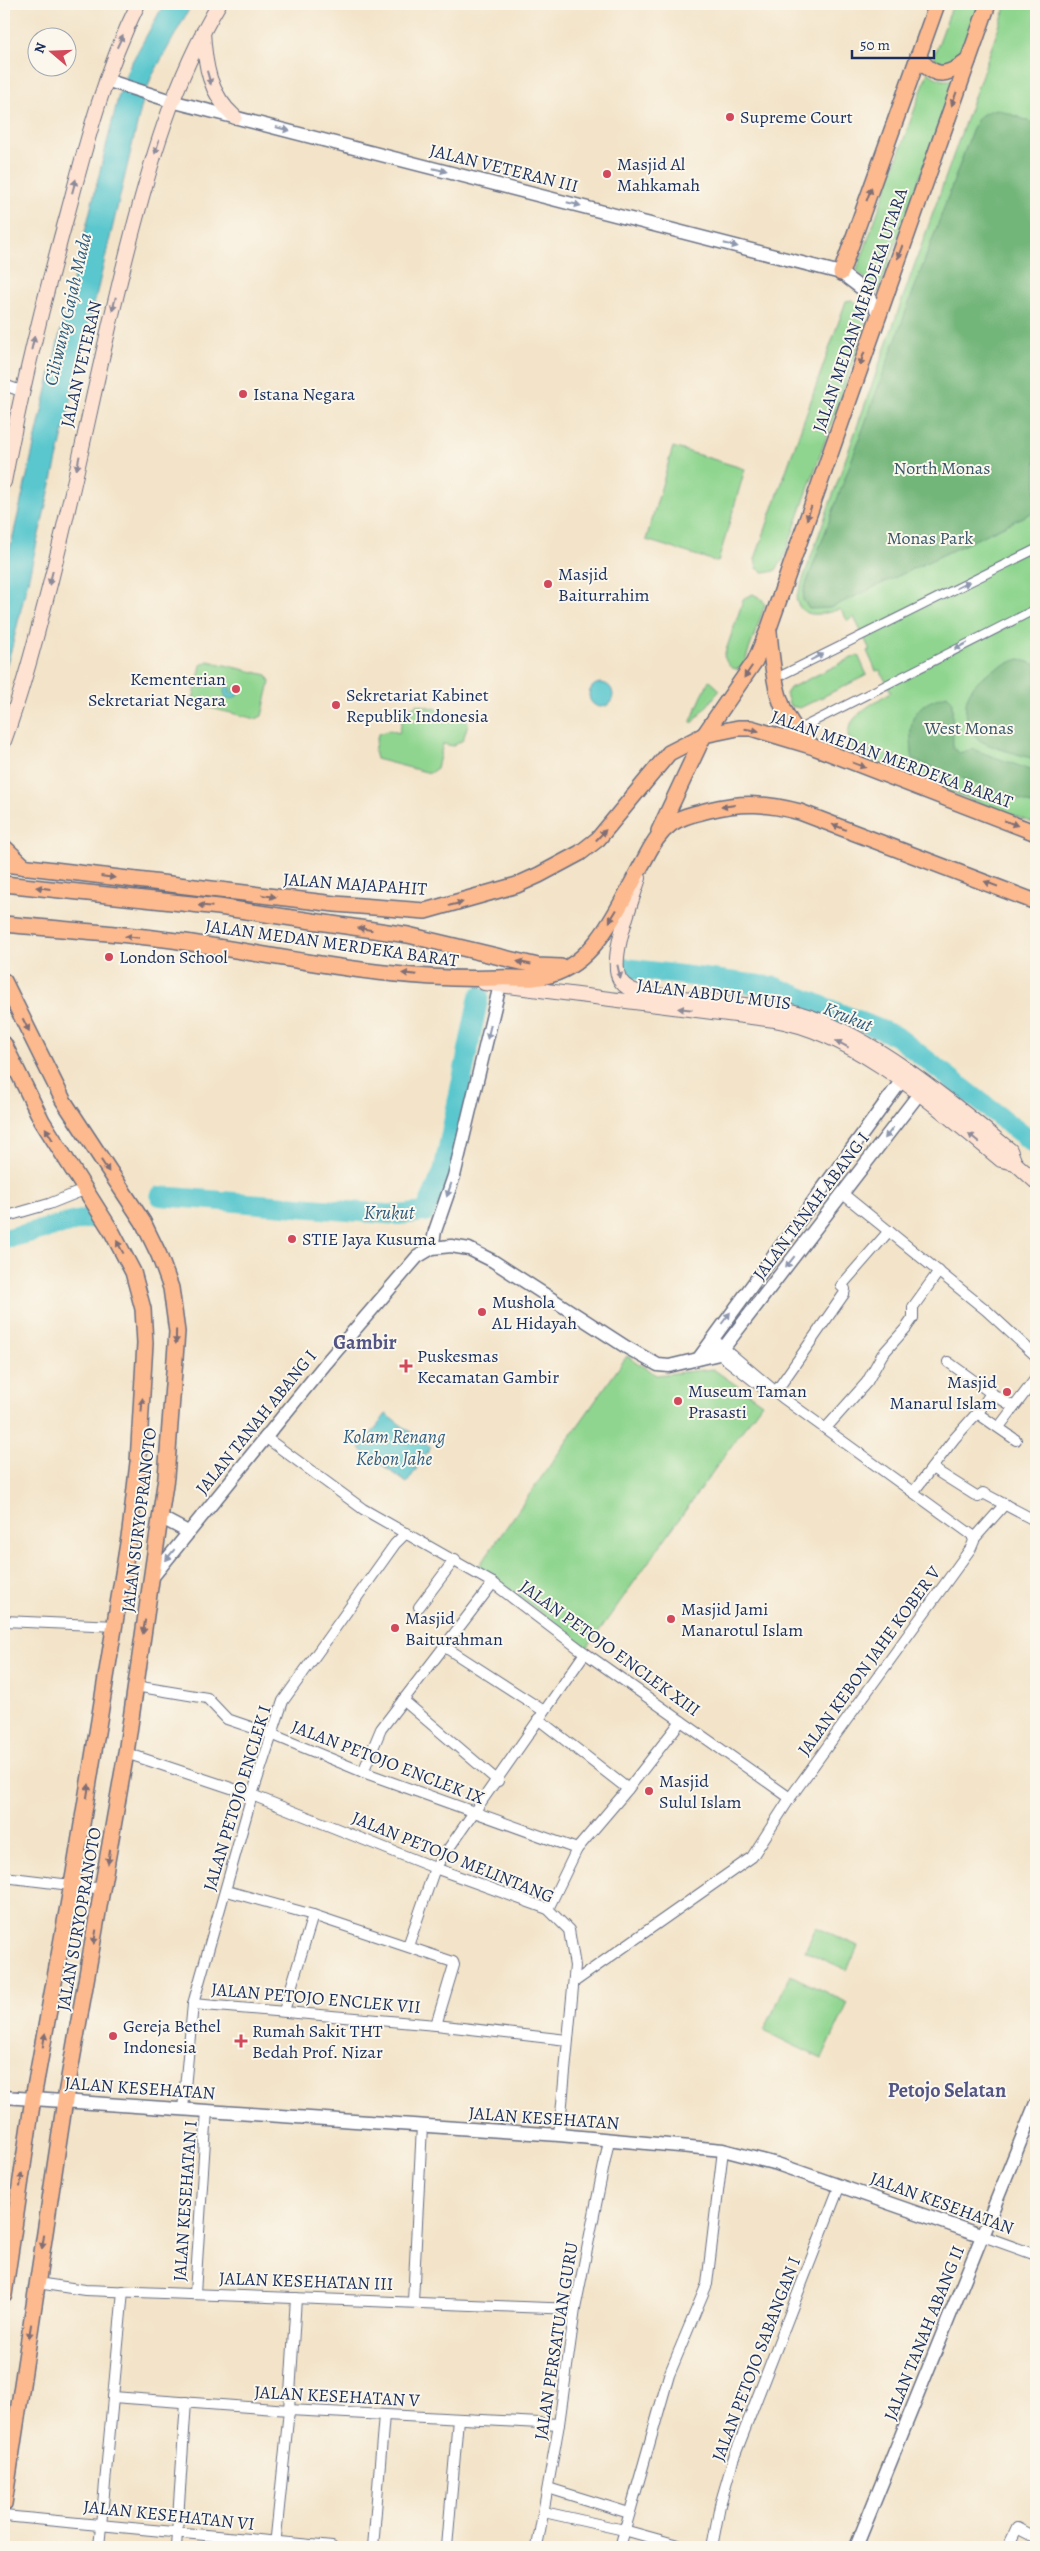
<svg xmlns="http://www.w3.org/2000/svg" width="1040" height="2551" viewBox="0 0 1040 2551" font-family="Alegreya,serif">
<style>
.green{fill:#8fd58f;stroke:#558276}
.forest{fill:#73b67a;stroke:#47726c}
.water{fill:#5ac7ce;stroke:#3a7b96}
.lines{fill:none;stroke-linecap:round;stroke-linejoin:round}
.river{stroke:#5ac7ce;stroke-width:20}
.pedestrian-casing{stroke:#676e83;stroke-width:10}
.minor-casing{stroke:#676e83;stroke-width:12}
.tertiary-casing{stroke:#676e83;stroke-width:15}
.secondary-casing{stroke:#676e83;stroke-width:16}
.primary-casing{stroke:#676e83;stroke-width:18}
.pedestrian{stroke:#fff;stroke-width:8}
.minor{stroke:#fff;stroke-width:10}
.tertiary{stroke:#fff;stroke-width:12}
.secondary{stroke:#fee3d2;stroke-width:14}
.primary{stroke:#fcba8e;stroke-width:15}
.oneway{fill:#8c8998}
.oneway2{fill:#806e74}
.oneway3{fill:#8d97ae}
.poi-dot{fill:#d1495b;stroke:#fbf7ec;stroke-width:2}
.labels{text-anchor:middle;stroke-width:4;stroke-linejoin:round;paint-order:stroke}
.poi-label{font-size:18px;fill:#1b2f5e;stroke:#fbf7ec;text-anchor:start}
.street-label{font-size:18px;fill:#1b2f5e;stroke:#fbf7ec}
.park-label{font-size:18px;fill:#38586a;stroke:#fbf7ec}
.water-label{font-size:19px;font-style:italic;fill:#2e5d80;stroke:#fbf7ec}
.quarter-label{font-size:20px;font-weight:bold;fill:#525486;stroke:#fbf7ec}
</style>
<rect width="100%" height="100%" fill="#fbf7ec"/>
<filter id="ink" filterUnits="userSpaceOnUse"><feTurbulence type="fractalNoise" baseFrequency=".02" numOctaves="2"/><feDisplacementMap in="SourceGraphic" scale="10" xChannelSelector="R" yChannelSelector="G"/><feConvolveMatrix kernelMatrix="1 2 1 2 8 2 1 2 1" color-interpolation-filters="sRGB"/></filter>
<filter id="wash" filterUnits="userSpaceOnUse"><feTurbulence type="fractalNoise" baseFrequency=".0096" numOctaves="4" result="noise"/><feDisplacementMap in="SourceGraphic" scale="20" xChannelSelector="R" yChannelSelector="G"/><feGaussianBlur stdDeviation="1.12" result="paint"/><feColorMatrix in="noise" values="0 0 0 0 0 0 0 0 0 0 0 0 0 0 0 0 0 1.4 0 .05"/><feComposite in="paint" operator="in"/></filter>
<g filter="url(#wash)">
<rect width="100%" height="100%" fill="#f3e4c9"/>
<!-- green -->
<g class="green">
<path d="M953,4h29l-19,55c-11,4 -22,10 -29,-3z"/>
<path d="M1007,4h29v820l-172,-64c-38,-32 1,-52 27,-68l-11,-22 -4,1 -9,-20 3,-1 -16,-33 -6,4 -8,-12c-16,5 -38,12 -44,-10z"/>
<path d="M928,72c9,7 15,10 27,7l-77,214 -21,-23z"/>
<path d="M852,300l12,9 4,11 -85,240 -8,11 -10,2 -8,-5 -2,-9 91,-258z"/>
<path d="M673,447l72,22 -27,93 -72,-22z"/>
<path d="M753,594l9,5 3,6 -21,59 -6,5c-9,0 -11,-6 -14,-13l20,-58z"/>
<path d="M858,655l9,20 -67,33 -10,-2 -4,-12 4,-6z"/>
<path d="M208,661l59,14 3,7 -8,34 -6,3 -58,-14 -5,-5 8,-35z"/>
<path d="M709,680l11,10 -28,34 -1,-3z"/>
<path d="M417,704l48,12 3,8 -5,16 -10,6 -10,-2 -6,24 -7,5 -54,-14 -2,-8 4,-17 12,-4 9,3 5,-21z"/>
<path d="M627,1356l29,19 57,-6 49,34 -175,245 -108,-82z"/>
<path d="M816,1927l42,19 -11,24 -42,-19z"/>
<path d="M790,1975l58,28 -26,56 -58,-28z"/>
</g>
<!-- forest -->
<g class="forest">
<path d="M997,109l39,15v387l-206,97 -21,1 -6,-9 1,-10 168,-459c5,-14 10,-19 25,-22z"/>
<path d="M1020,659l16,6v95c-15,-6 -42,-11 -55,-19 -8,-5 -12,-14 -14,-23 -8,-33 25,-51 53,-59z"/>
<path d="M947,695l5,5 1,48 6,5 13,-4 64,23v34l-122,-46c-3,-5 -2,-13 -3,-20 -2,-30 10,-36 36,-45z"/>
</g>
<!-- water -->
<g class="water">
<path d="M164,4h28l-41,74 -9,26 -130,543 -8,25v-97l57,-246 57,-231 10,-29z"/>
<circle cx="601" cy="695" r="12"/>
<path d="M230,684v10l3,-1 3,-8 3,5 -1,5 -6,4 -6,-2 -2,-5 1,-5z"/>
<path d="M386,1414l45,33 -24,36 -47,-34z"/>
</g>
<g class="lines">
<!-- river -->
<g class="river">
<path d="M626,968l150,19 120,49 140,109"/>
<path d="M160,1196l238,19 27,-3 18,-40 36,-176"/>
<path d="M4,1239l85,-21"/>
</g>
</g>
</g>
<g filter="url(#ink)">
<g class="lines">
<!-- pedestrian casing -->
<g class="pedestrian-casing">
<g id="pedestrian">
<path d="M774,679l262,-130"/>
<path d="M795,731l241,-122"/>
</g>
</g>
<!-- minor casing -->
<g class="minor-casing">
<g id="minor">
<path d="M4,385l17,6"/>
<path d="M843,1194l143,116 50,46"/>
<path d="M4,1217l45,-13 35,-14"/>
<path d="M713,1349l50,39"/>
<path d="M948,1362l43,31 -13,20"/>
<path d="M777,1390l67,-96 1,-5 -4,-3 48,-55"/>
<path d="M991,1393l23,14"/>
<path d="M999,1427l37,-49"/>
<path d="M826,1428l41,-46 15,-27 24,-27 7,-10v-11l26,-36"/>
<path d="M265,1437l98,72 130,74 92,70 205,145"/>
<path d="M932,1468l46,29 5,-4 53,28"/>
<path d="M914,1491l40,-52 23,-26 39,27"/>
<path d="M974,1539l31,-35"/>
<path d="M419,1607l36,-48"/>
<path d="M4,1621l112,5"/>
<path d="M445,1647l99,64"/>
<path d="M135,1686l72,12 20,21 44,15 92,38 214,77"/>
<path d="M403,1700l95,81"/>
<path d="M538,1719l90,70"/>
<path d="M126,1753l126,42 183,73 113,41 21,21 6,36 -16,169"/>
<path d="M363,1772l18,-43 112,-146"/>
<path d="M4,1877l100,12"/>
<path d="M227,1891l86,24 140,47 1,3 -18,60"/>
<path d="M548,1909l29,-60 51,-60 53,-68"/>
<path d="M408,1946l27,-78 150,-215"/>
<path d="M574,1982l178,-125 38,-59 181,-250 3,-7 -2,-6 -189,-137 -65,-55"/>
<path d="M193,2004l243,21 131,15"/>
<path d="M284,2011l29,-96"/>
<path d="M183,2109l10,-105 59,-209 31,-94 112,-157 11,-11"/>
<path d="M983,2236l53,19"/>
<path d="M37,2283l48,7 490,19"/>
<path d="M195,2293l12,-183"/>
<path d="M413,2301l9,-175"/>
<path d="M113,2397l176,13 270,14"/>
<path d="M548,2488l81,25"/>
<path d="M544,2512l80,18 61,17"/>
<path d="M4,2516l328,31"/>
<path d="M275,2546l14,-136 7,-112"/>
<path d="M99,2547l24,-256"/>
<path d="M176,2547l10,-145"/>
<path d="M373,2547l11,-132"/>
<path d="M447,2547l11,-128"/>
<path d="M537,2547l22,-123 16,-115 34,-169"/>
<path d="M620,2547l49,-172 38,-91 16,-134"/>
<path d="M712,2547l8,-42 13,-45 107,-275"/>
<path d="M1008,2547l9,-19 19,10"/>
</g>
</g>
<!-- tertiary casing -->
<g class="tertiary-casing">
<g id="tertiary">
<path d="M106,80l65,21 670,172 25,19 12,21"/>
<path d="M432,1248l3,-17 19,-55 46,-191"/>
<path d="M699,1358l208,-285"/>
<path d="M160,1517l28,15"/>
<path d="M151,1579l175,-216 91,-106 15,-9 19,-2 18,3 24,12 133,86 32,18 11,1 50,-12 206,-268"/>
<path d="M4,2097l555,38 164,15 54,14 206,72"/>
<path d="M856,2547l180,-444"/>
</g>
</g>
<!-- secondary casing -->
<g class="secondary-casing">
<g id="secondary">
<path d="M203,32c2,33 6,62 32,85"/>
<path d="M4,482c17,-91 39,-180 64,-270 19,-72 37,-141 70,-208"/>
<path d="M4,741c18,-49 31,-99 44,-149 29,-112 50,-226 79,-339 22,-86 46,-172 92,-249"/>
<path d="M639,878c-7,23 -31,81 -19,102 5,8 14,11 23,14 34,3 68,7 102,11 18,2 38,3 56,9 70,20 153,90 209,136l5,13"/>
<path d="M484,983l291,37c83,14 162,88 226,140l14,3 21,19"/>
</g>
</g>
<!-- primary casing -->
<g class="primary-casing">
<g id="primary">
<path d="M918,56c16,24 29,20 50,5"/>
<path d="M841,273l96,-269"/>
<path d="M769,632c4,40 6,83 40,111"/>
<path d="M659,831l45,-96 51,-74 14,-33 219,-624"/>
<path d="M4,847l21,20"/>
<path d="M4,864l331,40 90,7 92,-26 22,-10 41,-22 18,-14 71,-86 35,-18 34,-7h13l63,19 222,86"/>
<path d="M4,884l215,23 113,17 76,11 130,31 23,1"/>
<path d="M4,924c60,6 121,9 181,18 103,15 207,40 312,36 18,-1 35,3 53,-3 47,-13 69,-69 91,-109 9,-16 15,-31 30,-42 10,-8 26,-11 38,-14 32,-8 59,-7 91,2l236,90"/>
<path d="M4,981l59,119 80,122 16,33 12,33 6,44 -11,145 -40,276 -61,347 -61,404"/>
<path d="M4,1044l38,77 70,111 21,40 10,37 2,34 -7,119 -8,69 -56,342 -41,225 -29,197"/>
</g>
</g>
<!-- pedestrian -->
<use href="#pedestrian" class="pedestrian"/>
<!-- minor -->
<use href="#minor" class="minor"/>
<!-- tertiary -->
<use href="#tertiary" class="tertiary"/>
<!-- secondary -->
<use href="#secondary" class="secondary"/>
<!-- primary -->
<use href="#primary" class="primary"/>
</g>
<!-- one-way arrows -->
<defs><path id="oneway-solid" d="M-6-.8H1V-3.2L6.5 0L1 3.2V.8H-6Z" transform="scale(1.25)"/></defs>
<g class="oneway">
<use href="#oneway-solid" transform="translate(120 41) rotate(-65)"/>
<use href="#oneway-solid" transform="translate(209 78) rotate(74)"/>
<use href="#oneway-solid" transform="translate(157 147) rotate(107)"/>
<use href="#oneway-solid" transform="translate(74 186) rotate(-75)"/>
<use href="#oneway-solid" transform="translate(114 304) rotate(104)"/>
<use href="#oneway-solid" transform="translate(33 343) rotate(-77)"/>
<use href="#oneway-solid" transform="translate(78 463) rotate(102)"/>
<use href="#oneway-solid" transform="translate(51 578) rotate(104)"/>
<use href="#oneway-solid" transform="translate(619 972) rotate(77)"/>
<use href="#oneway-solid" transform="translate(685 1009) rotate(-174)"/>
<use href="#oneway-solid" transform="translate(842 1044) rotate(-152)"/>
<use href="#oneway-solid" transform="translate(974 1138) rotate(-141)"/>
</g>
<g class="oneway2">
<use href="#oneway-solid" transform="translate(954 99) rotate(110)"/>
<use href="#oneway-solid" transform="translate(869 194) rotate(-70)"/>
<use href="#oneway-solid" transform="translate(900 252) rotate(110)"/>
<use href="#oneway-solid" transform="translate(862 359) rotate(109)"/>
<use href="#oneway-solid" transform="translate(809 513) rotate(109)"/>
<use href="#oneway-solid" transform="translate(748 672) rotate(124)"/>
<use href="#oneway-solid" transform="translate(752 730) rotate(9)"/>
<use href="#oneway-solid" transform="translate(859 765) rotate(21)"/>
<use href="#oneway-solid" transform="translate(728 806) rotate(172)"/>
<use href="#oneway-solid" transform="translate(1011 823) rotate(21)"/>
<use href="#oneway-solid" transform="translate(839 827) rotate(-158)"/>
<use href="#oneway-solid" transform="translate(601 835) rotate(-47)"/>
<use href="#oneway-solid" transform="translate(108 877) rotate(7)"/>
<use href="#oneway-solid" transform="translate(991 884) rotate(-159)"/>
<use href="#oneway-solid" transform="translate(43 888) rotate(-173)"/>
<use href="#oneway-solid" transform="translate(269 896) rotate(7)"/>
<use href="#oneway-solid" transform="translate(456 904) rotate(-14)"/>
<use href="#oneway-solid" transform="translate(205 906) rotate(-174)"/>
<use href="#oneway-solid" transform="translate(613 916) rotate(121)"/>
<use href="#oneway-solid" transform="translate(365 929) rotate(-171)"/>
<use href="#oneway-solid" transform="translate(132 937) rotate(-174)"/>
<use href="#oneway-solid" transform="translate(524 963) rotate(-168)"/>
<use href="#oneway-solid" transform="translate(409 974) rotate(-174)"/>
<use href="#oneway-solid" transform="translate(26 1025) rotate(63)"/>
<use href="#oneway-solid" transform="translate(49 1134) rotate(-121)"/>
<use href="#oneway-solid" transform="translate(105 1166) rotate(57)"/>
<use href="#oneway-solid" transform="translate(120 1247) rotate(-118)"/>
<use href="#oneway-solid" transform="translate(176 1337) rotate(91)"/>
<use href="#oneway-solid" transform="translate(142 1405) rotate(-86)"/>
<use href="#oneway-solid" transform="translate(144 1627) rotate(99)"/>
<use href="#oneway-solid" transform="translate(88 1791) rotate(-81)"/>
<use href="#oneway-solid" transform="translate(109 1857) rotate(99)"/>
<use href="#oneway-solid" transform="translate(95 1937) rotate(100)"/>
<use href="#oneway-solid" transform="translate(44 2040) rotate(-80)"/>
<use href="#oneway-solid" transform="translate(21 2180) rotate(-82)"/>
<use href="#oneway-solid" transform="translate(43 2242) rotate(99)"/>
<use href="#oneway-solid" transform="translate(30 2331) rotate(99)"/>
</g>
<g class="oneway3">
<use href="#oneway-solid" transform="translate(283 129) rotate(15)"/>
<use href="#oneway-solid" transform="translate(440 170) rotate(14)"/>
<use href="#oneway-solid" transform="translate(574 204) rotate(14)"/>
<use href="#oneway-solid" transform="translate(731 245) rotate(14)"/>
<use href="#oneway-solid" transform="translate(963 585) rotate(-26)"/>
<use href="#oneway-solid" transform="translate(961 646) rotate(153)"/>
<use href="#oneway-solid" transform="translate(817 657) rotate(-26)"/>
<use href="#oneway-solid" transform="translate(489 1032) rotate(104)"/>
<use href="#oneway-solid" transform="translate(889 1133) rotate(127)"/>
<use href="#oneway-solid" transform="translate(449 1190) rotate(109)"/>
<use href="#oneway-solid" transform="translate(790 1262) rotate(128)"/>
<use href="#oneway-solid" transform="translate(726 1318) rotate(-53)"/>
<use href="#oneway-solid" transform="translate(170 1555) rotate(128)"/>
</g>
</g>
<!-- markers -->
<g class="poi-dot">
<circle cx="730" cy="117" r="5"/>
<circle cx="607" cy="174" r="5"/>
<circle cx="243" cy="394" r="5"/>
<circle cx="548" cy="584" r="5"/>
<circle cx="236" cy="689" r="5"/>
<circle cx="336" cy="705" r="5"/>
<circle cx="109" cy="957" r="5"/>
<circle cx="292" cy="1239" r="5"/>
<circle cx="482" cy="1312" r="5"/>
<path d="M403.5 1358.5h5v5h5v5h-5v5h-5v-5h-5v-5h5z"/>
<circle cx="1007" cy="1392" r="5"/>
<circle cx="678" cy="1401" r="5"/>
<circle cx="671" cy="1619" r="5"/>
<circle cx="395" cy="1628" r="5"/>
<circle cx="649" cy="1791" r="5"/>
<circle cx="113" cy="2036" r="5"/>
<path d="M238.5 2033.5h5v5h5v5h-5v5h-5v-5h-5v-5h5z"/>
</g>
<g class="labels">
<!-- poi labels -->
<g class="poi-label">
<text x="740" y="123">Supreme Court</text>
<text x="617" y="170">Masjid Al<tspan x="617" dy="21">Mahkamah</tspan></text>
<text x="253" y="400">Istana Negara</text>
<text x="558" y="580">Masjid<tspan x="558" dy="21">Baiturrahim</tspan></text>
<text x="226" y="685" text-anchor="end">Kementerian<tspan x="226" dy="21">Sekretariat Negara</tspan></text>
<text x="346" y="701">Sekretariat Kabinet<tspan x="346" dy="21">Republik Indonesia</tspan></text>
<text x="119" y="963">London School</text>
<text x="302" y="1245">STIE Jaya Kusuma</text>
<text x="492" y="1308">Mushola<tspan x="492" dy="21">AL Hidayah</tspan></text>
<text x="417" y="1362">Puskesmas<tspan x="417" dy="21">Kecamatan Gambir</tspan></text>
<text x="997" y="1388" text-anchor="end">Masjid<tspan x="997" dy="21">Manarul Islam</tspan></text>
<text x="688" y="1397">Museum Taman<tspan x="688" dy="21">Prasasti</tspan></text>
<text x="681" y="1615">Masjid Jami<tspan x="681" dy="21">Manarotul Islam</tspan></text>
<text x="405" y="1624">Masjid<tspan x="405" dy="21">Baiturahman</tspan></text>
<text x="659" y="1787">Masjid<tspan x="659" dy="21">Sulul Islam</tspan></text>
<text x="123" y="2032">Gereja Bethel<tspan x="123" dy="21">Indonesia</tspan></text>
<text x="252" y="2037">Rumah Sakit THT<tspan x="252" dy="21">Bedah Prof. Nizar</tspan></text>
</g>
<!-- street labels -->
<g class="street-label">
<text transform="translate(504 168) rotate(14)" y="6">JALAN VETERAN III</text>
<text transform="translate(860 310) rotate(-71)" y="6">JALAN MEDAN MERDEKA UTARA</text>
<text transform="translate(81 364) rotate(-77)" y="6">JALAN VETERAN</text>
<text transform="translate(892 759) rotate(20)" y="6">JALAN MEDAN MERDEKA BARAT</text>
<text transform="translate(355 884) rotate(4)" y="6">JALAN MAJAPAHIT</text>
<text transform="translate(332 943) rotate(8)" y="6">JALAN MEDAN MERDEKA BARAT</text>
<text transform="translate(714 994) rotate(7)" y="6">JALAN ABDUL MUIS</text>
<text transform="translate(811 1206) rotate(-53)" y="6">JALAN TANAH ABANG I</text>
<text transform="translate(256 1422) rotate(-51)" y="6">JALAN TANAH ABANG I</text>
<text transform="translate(139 1520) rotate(-83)" y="6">JALAN SURYOPRANOTO</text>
<text transform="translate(610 1648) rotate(36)" y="6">JALAN PETOJO ENCLEK XIII</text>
<text transform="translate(869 1661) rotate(-54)" y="6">JALAN KEBON JAHE KOBER V</text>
<text transform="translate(388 1762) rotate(21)" y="6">JALAN PETOJO ENCLEK IX</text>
<text transform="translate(237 1798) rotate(-73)" y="6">JALAN PETOJO ENCLEK I</text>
<text transform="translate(453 1857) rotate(22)" y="6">JALAN PETOJO MELINTANG</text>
<text transform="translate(79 1919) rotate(-80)" y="6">JALAN SURYOPRANOTO</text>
<text transform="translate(316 1998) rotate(5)" y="6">JALAN PETOJO ENCLEK VII</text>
<text transform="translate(140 2088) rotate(4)" y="6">JALAN KESEHATAN</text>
<text transform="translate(544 2118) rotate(4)" y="6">JALAN KESEHATAN</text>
<text transform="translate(185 2201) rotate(-86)" y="6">JALAN KESEHATAN I</text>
<text transform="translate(942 2203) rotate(20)" y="6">JALAN KESEHATAN</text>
<text transform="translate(306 2281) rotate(2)" y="6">JALAN KESEHATAN III</text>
<text transform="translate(924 2333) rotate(-68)" y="6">JALAN TANAH ABANG II</text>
<text transform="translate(556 2341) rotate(-81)" y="6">JALAN PERSATUAN GURU</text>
<text transform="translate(756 2359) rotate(-69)" y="6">JALAN PETOJO SABANGAN I</text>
<text transform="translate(337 2396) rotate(3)" y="6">JALAN KESEHATAN V</text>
<text transform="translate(169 2515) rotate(6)" y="6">JALAN KESEHATAN VI</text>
</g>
<!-- park labels -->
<g class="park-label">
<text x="942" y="474">North Monas</text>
<text x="930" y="544">Monas Park</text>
<text x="969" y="734">West Monas</text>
</g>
<!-- water labels -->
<g class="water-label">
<text transform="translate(67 309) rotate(-77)" y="7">Ciliwung Gajah Mada</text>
<text transform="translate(848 1016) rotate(22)" y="7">Krukut</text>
<text x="389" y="1219">Krukut</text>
<text x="394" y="1443">Kolam Renang<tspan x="394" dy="22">Kebon Jahe</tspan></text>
</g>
<!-- quarter labels -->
<g class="quarter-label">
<text x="365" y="1349">Gambir</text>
<text x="947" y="2097">Petojo Selatan</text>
</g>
</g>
<!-- margin -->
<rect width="1040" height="2551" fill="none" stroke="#fbf7ec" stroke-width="20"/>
<!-- north arrow -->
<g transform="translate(52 52) rotate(289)"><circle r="24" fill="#fbf7ec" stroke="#a1a7b3"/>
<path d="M0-4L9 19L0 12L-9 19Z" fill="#d1495b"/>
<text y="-8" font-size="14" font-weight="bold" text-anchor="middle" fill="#1b2f5e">N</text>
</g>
<!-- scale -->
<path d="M852 50v8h82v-8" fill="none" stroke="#1b2f5e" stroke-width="2.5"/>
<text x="860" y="50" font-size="15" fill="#1b2f5e" stroke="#fbf7ec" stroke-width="4" paint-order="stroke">50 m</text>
</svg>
